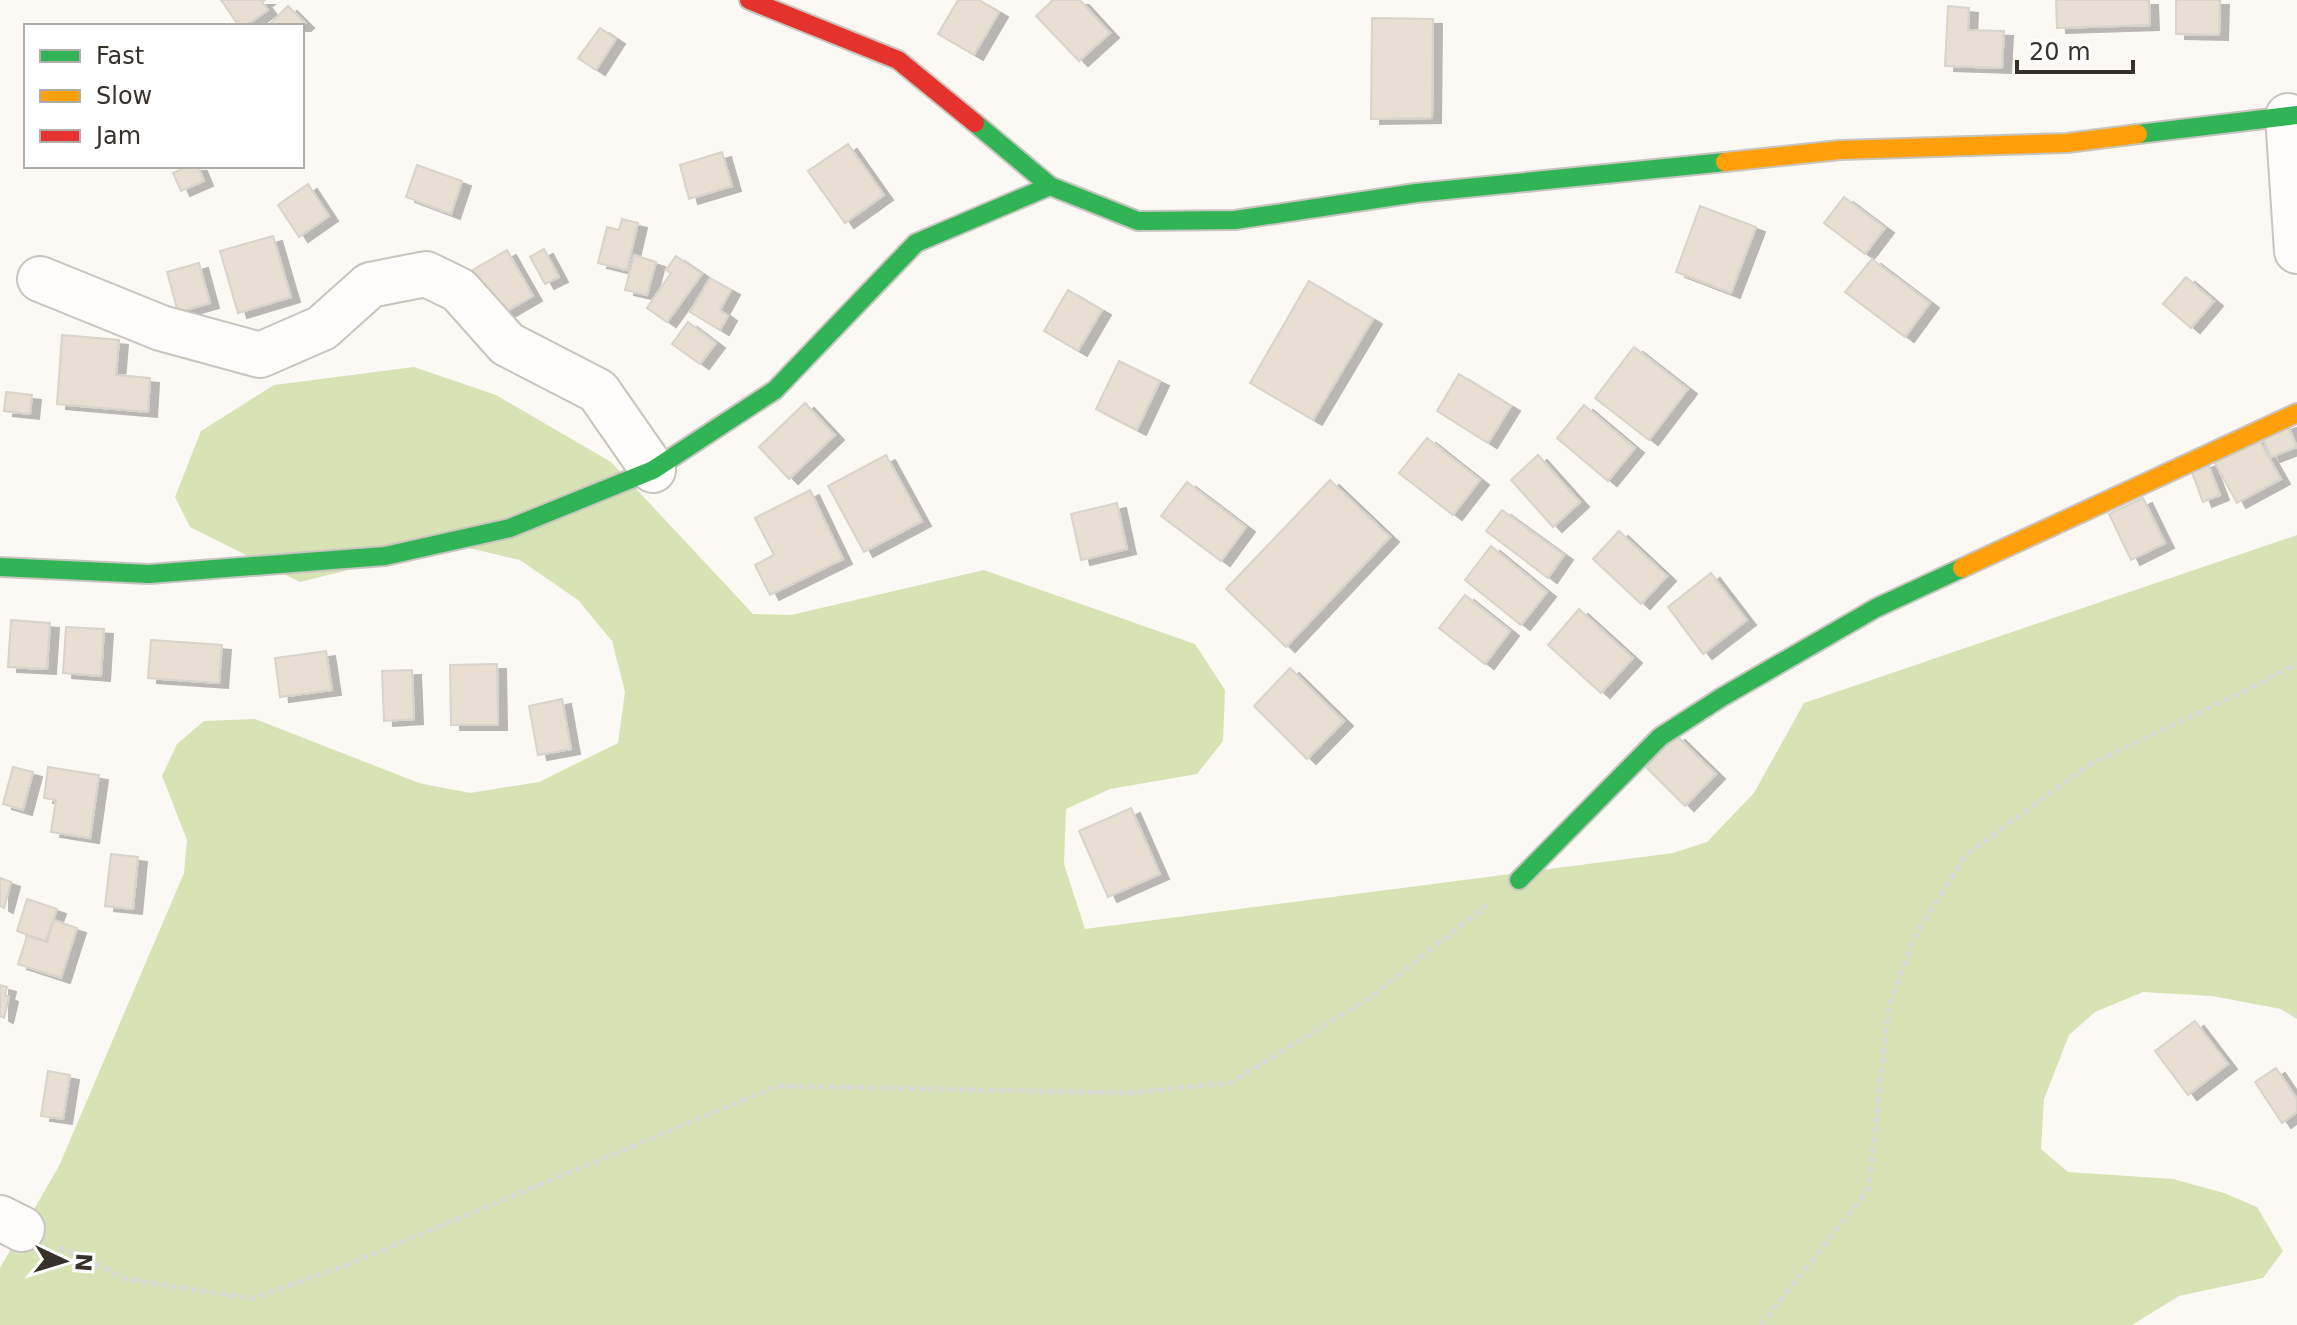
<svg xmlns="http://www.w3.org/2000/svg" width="2297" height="1325" viewBox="0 0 2297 1325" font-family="'DejaVu Sans',sans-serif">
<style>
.forest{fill:#d7e3b5}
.building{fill:#e8ded1;stroke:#d7d3cd;stroke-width:2;filter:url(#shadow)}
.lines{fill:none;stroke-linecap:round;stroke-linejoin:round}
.street-casing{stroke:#c8c4be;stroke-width:48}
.fast-casing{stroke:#c8c4be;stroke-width:22}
.slow-casing{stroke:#c8c4be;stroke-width:22}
.jam-casing{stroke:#c8c4be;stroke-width:22}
.path{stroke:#dbd9d8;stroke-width:5;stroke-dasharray:6 4;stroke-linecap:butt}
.street{stroke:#fffefd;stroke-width:44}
.fast{stroke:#30b455;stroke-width:18}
.slow{stroke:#ff9f0a;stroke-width:18}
.jam{stroke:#e5322d;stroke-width:18}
</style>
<defs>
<filter id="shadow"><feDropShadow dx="9" dy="5" stdDeviation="0" flood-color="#0004"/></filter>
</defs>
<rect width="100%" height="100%" fill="#fcf8f4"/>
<!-- forest -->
<path class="forest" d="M414,367l82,28 115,67 142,152 38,1 193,-45 211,74 30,46 -2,51 -26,33 -87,15 -44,20 -2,55 21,65 588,-76 34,-11 47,-49 50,-90 493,-168v484l-16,-10 -69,-13 -69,-4 -48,20 -26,23 -25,64 -3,50 27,23 105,7 51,14 33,14 26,44 -20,27 -84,18 -47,29h-2132v-57l59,-102 125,-293 3,-33 -25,-64 15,-32 27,-23 51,-2 164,64 51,10 69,-11 79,-39 7,-51 -13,-51 -34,-41 -58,-40 -68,-16 -152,38 -110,-55 -15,-30 26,-66 73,-46z"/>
<!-- building -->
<g class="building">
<path d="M221,0h44l-3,2 6,8 -23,16h-6z"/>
<path d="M958,0h21l20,12 -25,43 -36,-21z"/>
<path d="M1053,0h27l30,33 -31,28 -43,-45z"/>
<path d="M2056,0h93l1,25 -93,3z"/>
<path d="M2176,0h44l-1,35 -43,-1z"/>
<path d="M288,6l17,17 -3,3h-34z"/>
<path d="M1948,6l21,2 -1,22 36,1 -2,37 -57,-2z"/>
<path d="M1372,18l61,1 -1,99 -61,1z"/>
<path d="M600,28l16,11 -20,31 -18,-12z"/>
<path d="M848,144l36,51 -39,28 -37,-52z"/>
<path d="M722,152l10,34 -43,13 -9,-34z"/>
<path d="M417,165l45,16 -11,33 -45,-17z"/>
<path d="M188,166h10l6,15 -23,10 -8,-18z"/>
<path d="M308,184l21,32 -30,21 -21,-32z"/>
<path d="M1844,197l41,31 -20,26 -41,-31z"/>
<path d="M1700,206l56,21 -25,66 -55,-21z"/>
<path d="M622,219l16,4 -11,47 -29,-7 9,-36 12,3z"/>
<path d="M273,236l18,61 -53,16 -18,-62z"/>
<path d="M544,249l15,28 -14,7 -15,-27z"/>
<path d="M507,250l26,46 -38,22 -26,-46z"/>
<path d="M634,255l22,7 -9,33 -22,-5z"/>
<path d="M676,256l26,18 -35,48 -20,-14 24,-35 -5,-3z"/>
<path d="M1872,259l58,44 -25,34 -60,-45z"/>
<path d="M199,263l11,40 -32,9 -11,-40z"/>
<path d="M2186,277l28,24 -23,27 -28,-24z"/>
<path d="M710,278l21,12 -11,20 8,6 -8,14 -30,-18z"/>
<path d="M1309,281l64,38 -60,101 -63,-37z"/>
<path d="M1068,290l34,20 -24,41 -34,-20z"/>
<path d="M688,322l28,21 -16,21 -28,-20z"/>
<path d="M62,335l57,5 -3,35 34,3 -2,34 -91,-8z"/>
<path d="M1634,347l54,42 -39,51 -54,-42z"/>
<path d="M1119,361l41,20 -23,49 -41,-21z"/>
<path d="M1459,374l52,32 -23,37 -51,-32z"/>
<path d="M6,392l26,3 -2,19 -26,-3z"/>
<path d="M805,403l30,32 -46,44 -30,-32z"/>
<path d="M1584,405l51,43 -27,33 -51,-43z"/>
<path d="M2287,423l10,24 -26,10 -10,-24z"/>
<path d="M2257,436l24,43 -44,24 -24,-43z"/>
<path d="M1427,438l53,42 -27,35 -54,-42z"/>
<path d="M886,455l36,66 -58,31 -36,-66z"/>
<path d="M1538,455l42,47 -27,25 -42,-47z"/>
<path d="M2207,461l13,34 -17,7 -13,-35z"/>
<path d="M1330,480l60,57 -104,110 -60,-58z"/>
<path d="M1187,482l59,45 -25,34 -60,-45z"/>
<path d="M810,490l33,69 -73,36 -15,-30 19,-10 -19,-37z"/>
<path d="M2143,498l22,45 -34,17 -22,-46z"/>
<path d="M1117,503l10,46 -46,11 -10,-46z"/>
<path d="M1502,510l62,45 -16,23 -62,-47z"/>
<path d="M1619,531l48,45 -26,28 -48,-45z"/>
<path d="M1491,546l56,46 -26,33 -56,-45z"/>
<path d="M1711,573l36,47 -44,34 -35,-47z"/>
<path d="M1465,595l45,36 -25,33 -46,-36z"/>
<path d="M1579,609l54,49 -32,35 -53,-48z"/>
<path d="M11,620l39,3 -3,46 -39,-2z"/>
<path d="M66,627l38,2 -3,47 -38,-3z"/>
<path d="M151,640l71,5 -3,38 -71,-5z"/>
<path d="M326,651l6,39 -52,7 -5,-39z"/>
<path d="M497,664l1,61h-47l-1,-60z"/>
<path d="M1290,668l54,53 -37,38 -53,-53z"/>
<path d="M412,670l2,49 -30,2 -2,-50z"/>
<path d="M562,699l9,50 -33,6 -9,-49z"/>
<path d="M1676,735l40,39 -31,32 -39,-39z"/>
<path d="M13,767l20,5 -10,38 -20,-6z"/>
<path d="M48,767l51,8 -9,63 -39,-6 5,-32 -12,-2z"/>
<path d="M1131,808l29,66 -52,23 -29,-66z"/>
<path d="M111,854l27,3 -5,52 -28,-3z"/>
<path d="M0,878l11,4 -7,26 -4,-2z"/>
<path d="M27,899l30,10 -11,32 -29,-10z"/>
<path d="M54,920l23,8 -16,50 -43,-14 9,-28 20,6z"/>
<path d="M0,985l7,2 -2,8 4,2 -5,21 -4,-2z"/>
<path d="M2195,1021l33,43 -40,31 -33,-44z"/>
<path d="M2276,1068l21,31v13l-15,11 -27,-41z"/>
<path d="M48,1071l22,4 -7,44 -22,-3z"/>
</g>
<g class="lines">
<!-- street casing -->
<g class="street-casing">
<g id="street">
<path d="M2288,116l9,135"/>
<path d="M40,279l121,49 99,27 62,-27 48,-43 56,-11 33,16 48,54 91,47 55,79"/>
<path d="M0,1218l22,11"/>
</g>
</g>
<!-- fast casing -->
<g class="fast-casing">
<g id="fast">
<path d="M975,123l75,63 88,35 97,-1 181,-27 309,-31"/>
<path d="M2138,134l159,-19"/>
<path d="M0,567l149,7 236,-18 125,-28 143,-58 122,-80 141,-147 134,-57"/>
<path d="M1519,880l141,-143 62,-40 154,-89 86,-40"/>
</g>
</g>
<!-- slow casing -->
<g class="slow-casing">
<g id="slow">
<path d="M1725,162l115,-12 227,-7 71,-9"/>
<path d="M1962,568l335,-155"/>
</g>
</g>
<!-- jam casing -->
<g class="jam-casing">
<path id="jam" d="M749,0l149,60 77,63"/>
</g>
<!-- path -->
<g class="path">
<path d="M59,1247l68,32 125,20 95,-34 431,-179 350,7 102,-10 140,-85 117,-93"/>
<path d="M1761,1325l108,-136 20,-181 25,-70 52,-83 123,-90 162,-77 46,-25"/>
</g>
<!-- street -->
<use href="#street" class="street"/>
<!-- fast -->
<use href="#fast" class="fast"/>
<!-- slow -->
<use href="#slow" class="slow"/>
<!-- jam -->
<use href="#jam" class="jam"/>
</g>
<!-- legend -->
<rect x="24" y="24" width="280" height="144" fill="#ffffff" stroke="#afadaa" stroke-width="2"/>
<rect x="40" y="50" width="40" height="12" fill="#30b455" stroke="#afadaa" stroke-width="2"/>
<text x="96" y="64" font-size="24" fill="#37312a">Fast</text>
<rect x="40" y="90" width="40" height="12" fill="#ff9f0a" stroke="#afadaa" stroke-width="2"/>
<text x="96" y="104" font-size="24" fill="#37312a">Slow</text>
<rect x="40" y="130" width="40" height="12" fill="#e5322d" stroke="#afadaa" stroke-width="2"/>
<text x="96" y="144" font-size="24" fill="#37312a">Jam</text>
<!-- north arrow -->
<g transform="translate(64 1261) rotate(94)" stroke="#ffffff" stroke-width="6" paint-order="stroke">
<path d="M0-6L14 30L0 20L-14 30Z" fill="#37312a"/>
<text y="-12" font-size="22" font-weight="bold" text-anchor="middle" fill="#37312a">N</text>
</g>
<!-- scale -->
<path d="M2017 60v12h116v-12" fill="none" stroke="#37312a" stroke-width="4"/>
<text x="2029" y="60" font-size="24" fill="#37312a" stroke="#ffffff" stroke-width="6" paint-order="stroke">20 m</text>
</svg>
